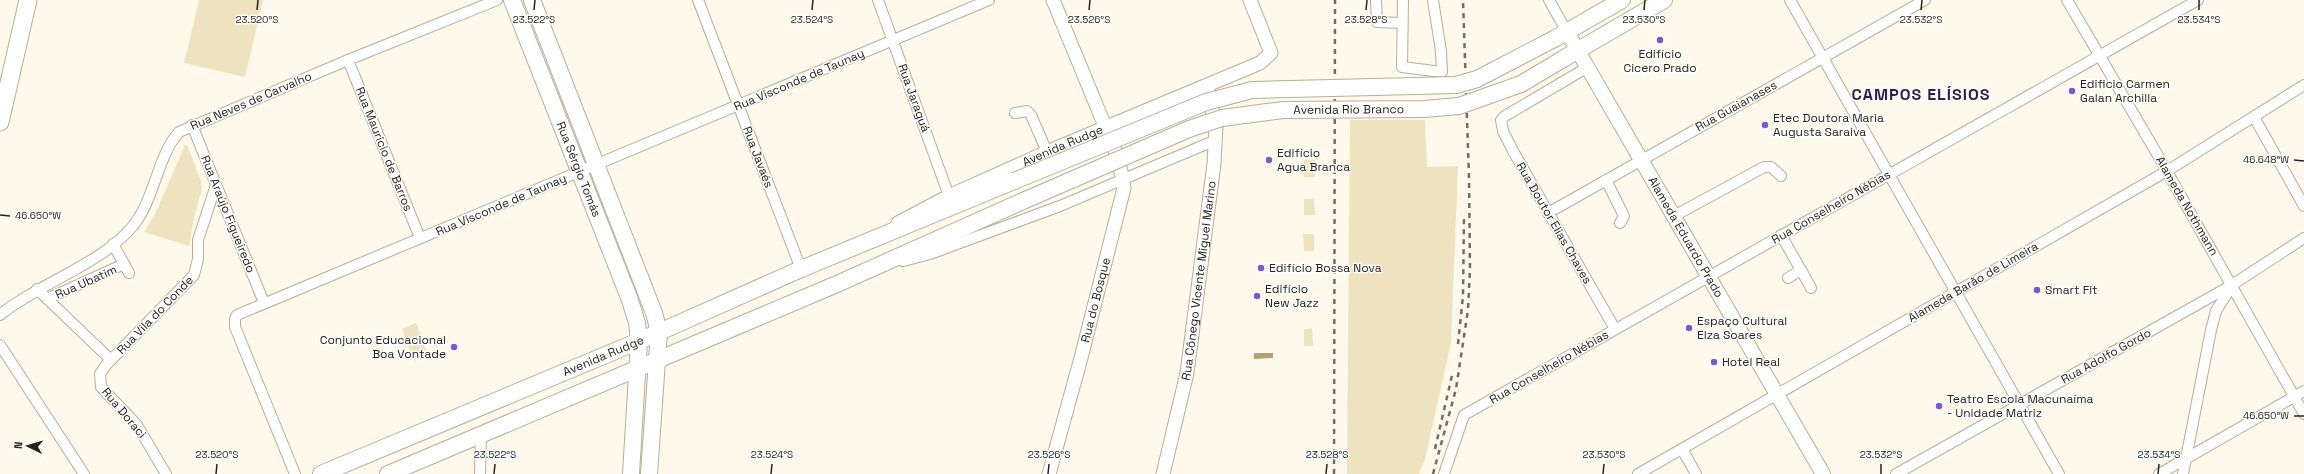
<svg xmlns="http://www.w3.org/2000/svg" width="2304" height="474" viewBox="0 0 2304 474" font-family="'Space Grotesk',sans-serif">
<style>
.green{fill:#eee2bf}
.water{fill:#b5a36e}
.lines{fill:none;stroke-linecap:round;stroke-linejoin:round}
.minor-casing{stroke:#b5ae98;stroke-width:12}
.tertiary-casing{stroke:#b5ae98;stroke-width:15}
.secondary-casing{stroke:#b5ae98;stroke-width:16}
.primary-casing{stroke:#b5ae98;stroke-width:18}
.trunk-casing{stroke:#b5ae98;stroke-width:19}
.minor{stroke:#fff;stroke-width:10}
.tertiary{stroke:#fff;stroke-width:13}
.secondary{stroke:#fff;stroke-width:14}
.primary{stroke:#fff;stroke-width:16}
.trunk{stroke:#fff;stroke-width:17}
.rail{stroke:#716d63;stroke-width:2.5;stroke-dasharray:5 5;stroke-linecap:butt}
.primary-bridge-casing{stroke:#b5ae98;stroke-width:18;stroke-linecap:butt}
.primary-bridge{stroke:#fff;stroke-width:16}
.ticks{fill:none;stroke:#26231b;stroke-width:1.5}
.poi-dot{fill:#7957d1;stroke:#fff;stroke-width:1.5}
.labels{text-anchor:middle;stroke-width:3;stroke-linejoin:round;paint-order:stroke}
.poi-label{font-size:12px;fill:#26231b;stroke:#fff;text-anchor:start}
.street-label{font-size:12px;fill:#26231b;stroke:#fff}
.district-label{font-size:16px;font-weight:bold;letter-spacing:1px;fill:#2d1c56;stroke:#fff}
.ticks-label{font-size:10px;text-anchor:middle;fill:#26231b;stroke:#fff;stroke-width:3;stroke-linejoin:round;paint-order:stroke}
</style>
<rect width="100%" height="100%" fill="#fef9eb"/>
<!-- green -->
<g class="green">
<path d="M199,0h64l-18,77 -61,-14z"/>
<path d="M1350,120h75l2,47 31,-1 -7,177 -26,116 -6,15h-72z"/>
<path d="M185,145h2l14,36 1,8 -8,29 -5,28 -45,-14 11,-18z"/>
<rect x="1304" y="160" width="11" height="17"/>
<path d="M1304,199h10l1,16h-11z"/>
<path d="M1303,234h11v17h-10z"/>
<path d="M416,323l12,32 -14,6 -12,-32z"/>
<path d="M1312,328l1,18h-9v-17z"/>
</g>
<!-- water -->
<path class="water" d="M1254,353h19v5l-19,1z"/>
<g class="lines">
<!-- minor casing -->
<g class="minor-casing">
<g id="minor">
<path d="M698,0l103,269"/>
<path d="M878,0l71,196"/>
<path d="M1376,0l1,22 25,1"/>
<path d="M1403,0l-1,67 40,5 -1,-21 -8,-51"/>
<path d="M1549,0l18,32"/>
<path d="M1790,0l269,474"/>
<path d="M2067,0l93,159 144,255"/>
<path d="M348,60l72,178"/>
<path d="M1588,67l-83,49 -4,4 2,11 10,20 102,178"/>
<path d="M1015,113l12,-2 4,4 16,37"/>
<path d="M2254,117l50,89"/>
<path d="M192,125l72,178"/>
<path d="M1606,180l18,36 -4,7"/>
<path d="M1548,213l377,-213"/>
<path d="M1674,216l90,-49h7l10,9"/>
<path d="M1781,235l20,35 -13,8"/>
<path d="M113,244l16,29"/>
<path d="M903,261l27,-7 130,-48 156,-66"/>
<path d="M1801,270l10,18"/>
<path d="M37,289l74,71"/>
<path d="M47,299l77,-35"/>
<path d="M0,315c39,-32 100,-50 132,-88 23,-27 25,-71 47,-95l169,-72 149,-60"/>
<path d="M0,345l84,129"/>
<path d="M1682,449l14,25"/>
<path d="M166,474l-29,-49 -36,-38 -1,-13 6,-9 88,-90 4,-16v-19l18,-55"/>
<path d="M295,474l-60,-147v-8l2,-4 752,-315"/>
<path d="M480,474l1,-39"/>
<path d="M1444,474l20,-59 734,-415"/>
<path d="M1638,474l529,-303 137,-86"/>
<path d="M1896,474l336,-189 72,-47"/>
<path d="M2159,474l145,-83"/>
<path d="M2183,474l28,-144 5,-19 15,-24"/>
</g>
</g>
<!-- tertiary casing -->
<g class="tertiary-casing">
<g id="tertiary">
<path id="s1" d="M898,223l51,-27 98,-44 213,-89 11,-10 -21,-53"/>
<path id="s2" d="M1049,474l32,-116 43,-170 -1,-9 -7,-26 -63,-153"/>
<path id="s3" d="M1163,474l24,-101 27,-209 2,-38 -8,-35"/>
</g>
</g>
<!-- secondary casing -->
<g class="secondary-casing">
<g id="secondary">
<path id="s4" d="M1567,32l256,442"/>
</g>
</g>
<!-- primary casing -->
<g class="primary-casing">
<g id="primary">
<path id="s5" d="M512,0l118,300 7,23 2,18 -8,133"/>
<path d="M532,0l122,313 5,19 -10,142"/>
<path d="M1554,39l68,-39"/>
<path d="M1563,59l101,-59"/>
<path id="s6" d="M321,474l318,-133 162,-72 213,-88"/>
<path d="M388,474l449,-190 186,-83"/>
</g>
</g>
<!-- trunk casing -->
<g class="trunk-casing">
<path id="trunk" d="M0,122l28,-122"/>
</g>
<!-- minor -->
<use href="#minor" class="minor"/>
<!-- tertiary -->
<use href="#tertiary" class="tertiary"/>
<!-- secondary -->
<use href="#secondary" class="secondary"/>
<!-- primary -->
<use href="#primary" class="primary"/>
<!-- trunk -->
<use href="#trunk" class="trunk"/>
<!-- rail -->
<g class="rail">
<path d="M1458,344l5,-48 1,-78"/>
<path d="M1435,449l18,-78"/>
<path d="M1334,474l1,-474"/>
<path d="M1433,474l23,-85 12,-79 2,-41 -1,-91 -6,-178"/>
</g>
<!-- primary-bridge casing -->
<g class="primary-bridge-casing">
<g id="primary-bridge">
<path d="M1014,181l192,-79 46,-12 204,-5 21,-6 77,-40"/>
<path id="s7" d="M1023,201l166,-72 33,-11 61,-8 141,-1 35,-3 62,-22 42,-25"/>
</g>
</g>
<!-- primary-bridge -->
<use href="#primary-bridge" class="primary-bridge"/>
</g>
<!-- ticks -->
<path class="ticks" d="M257,10l1,-10M534,10l1,-10M812,10l1,-10M1089,10l1,-10M1366,10l1,-10M1644,10l1,-10M1921,10l1,-10M2199,10v-10M2294,160l10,1M0,215l10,1M2294,416h10M216,474l1,-10M494,474l1,-10M771,474l1,-10M1048,474l1,-10M1326,474l1,-10M1603,474l1,-10M1881,474v-10M2158,474l1,-10"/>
<!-- markers -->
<g class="poi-dot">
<circle cx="1660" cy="40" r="4"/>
<circle cx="2072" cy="91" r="4"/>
<circle cx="1765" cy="125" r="4"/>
<circle cx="1269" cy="160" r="4"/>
<circle cx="1261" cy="268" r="4"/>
<circle cx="2037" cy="290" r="4"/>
<circle cx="1257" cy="296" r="4"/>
<circle cx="1689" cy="328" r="4"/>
<circle cx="454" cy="347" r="4"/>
<circle cx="1714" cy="362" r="4"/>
<circle cx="1939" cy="406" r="4"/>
</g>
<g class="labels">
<!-- poi labels -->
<g class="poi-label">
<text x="1660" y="58" text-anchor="middle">Edifício<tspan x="1660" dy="14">Cicero Prado</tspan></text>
<text x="2080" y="88">Edificio Carmen<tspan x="2080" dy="14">Galan Archilla</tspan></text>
<text x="1773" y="122">Etec Doutora Maria<tspan x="1773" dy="14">Augusta Saraiva</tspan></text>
<text x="1277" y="157">Edifício<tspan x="1277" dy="14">Agua Branca</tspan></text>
<text x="1269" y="272">Edifício Bossa Nova</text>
<text x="1265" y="293">Edifício<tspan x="1265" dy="14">New Jazz</tspan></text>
<text x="2045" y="294">Smart Fit</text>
<text x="1697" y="325">Espaço Cultural<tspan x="1697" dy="14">Elza Soares</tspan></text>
<text x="446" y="344" text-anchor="end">Conjunto Educacional<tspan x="446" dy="14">Boa Vontade</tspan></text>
<text x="1722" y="366">Hotel Real</text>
<text x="1947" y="403">Teatro Escola Macunaíma<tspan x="1947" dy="14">- Unidade Matriz</tspan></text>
</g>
<!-- street labels -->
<g class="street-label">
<text transform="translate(799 80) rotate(-23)" y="4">Rua Visconde de Taunay</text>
<text transform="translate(914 98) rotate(70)" y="4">Rua Jaraguá</text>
<text transform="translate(251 101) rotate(-23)" y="4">Rua Neves de Carvalho</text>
<text transform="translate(1736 106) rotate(-29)" y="4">Rua Guaianases</text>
<text dy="4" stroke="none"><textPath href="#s7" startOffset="343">Avenida Rio Branco</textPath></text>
<text dy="4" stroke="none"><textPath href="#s1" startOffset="182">Avenida Rudge</textPath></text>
<text transform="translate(384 149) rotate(68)" y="4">Rua Maurício de Barros</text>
<text transform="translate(758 157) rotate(69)" y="4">Rua Javaés</text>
<text dy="4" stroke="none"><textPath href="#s5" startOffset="182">Rua Sérgio Tomás</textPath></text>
<text transform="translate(501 205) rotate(-23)" y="4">Rua Visconde de Taunay</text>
<text transform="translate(2187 206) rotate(60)" y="4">Alameda Nothmann</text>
<text transform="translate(1831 207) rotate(-30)" y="4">Rua Conselheiro Nébias</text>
<text transform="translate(228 214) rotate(68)" y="4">Rua Araújo Figueiredo</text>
<text transform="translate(1554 223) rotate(60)" y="4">Rua Doutor Elias Chaves</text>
<text dy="4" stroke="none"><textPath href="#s4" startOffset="237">Alameda Eduardo Prado</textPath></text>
<text dy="4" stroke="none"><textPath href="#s3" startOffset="197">Rua Cônego Vicente Miguel Marino</textPath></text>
<text transform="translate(86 282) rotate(-24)" y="4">Rua Ubatim</text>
<text transform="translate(1973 282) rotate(-30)" y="4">Alameda Barão de Limeira</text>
<text dy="4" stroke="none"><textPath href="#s2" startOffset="180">Rua do Bosque</textPath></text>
<text transform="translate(155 315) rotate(-46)" y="4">Rua Vila do Conde</text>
<text dy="4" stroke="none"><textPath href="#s6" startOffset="306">Avenida Rudge</textPath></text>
<text transform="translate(2106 356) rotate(-29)" y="4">Rua Adolfo Gordo</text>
<text transform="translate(1549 367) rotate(-30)" y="4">Rua Conselheiro Nébias</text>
<text transform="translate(124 413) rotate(50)" y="4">Rua Doraci</text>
</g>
<!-- district labels -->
<g class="district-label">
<text x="1921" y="100">CAMPOS ELÍSIOS</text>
</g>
</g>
<g class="ticks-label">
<text x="257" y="23">23.520°S</text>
<text x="534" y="23">23.522°S</text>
<text x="812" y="23">23.524°S</text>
<text x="1089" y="23">23.526°S</text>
<text x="1644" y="23">23.530°S</text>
<text x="2199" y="23">23.534°S</text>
<text x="1366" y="23">23.528°S</text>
<text x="1921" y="23">23.532°S</text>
<text x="2266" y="163">46.648°W</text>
<text x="38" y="219">46.650°W</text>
<text x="2266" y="419">46.650°W</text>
<text x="217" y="458">23.520°S</text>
<text x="495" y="458">23.522°S</text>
<text x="772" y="458">23.524°S</text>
<text x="1049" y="458">23.526°S</text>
<text x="1327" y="458">23.528°S</text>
<text x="1604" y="458">23.530°S</text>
<text x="1881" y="458">23.532°S</text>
<text x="2159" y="458">23.534°S</text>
</g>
<!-- north arrow -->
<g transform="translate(28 446) rotate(275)" stroke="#ffffff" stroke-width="3" paint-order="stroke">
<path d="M0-3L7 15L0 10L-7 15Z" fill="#26231b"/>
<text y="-6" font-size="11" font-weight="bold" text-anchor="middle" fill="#26231b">N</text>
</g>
</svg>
